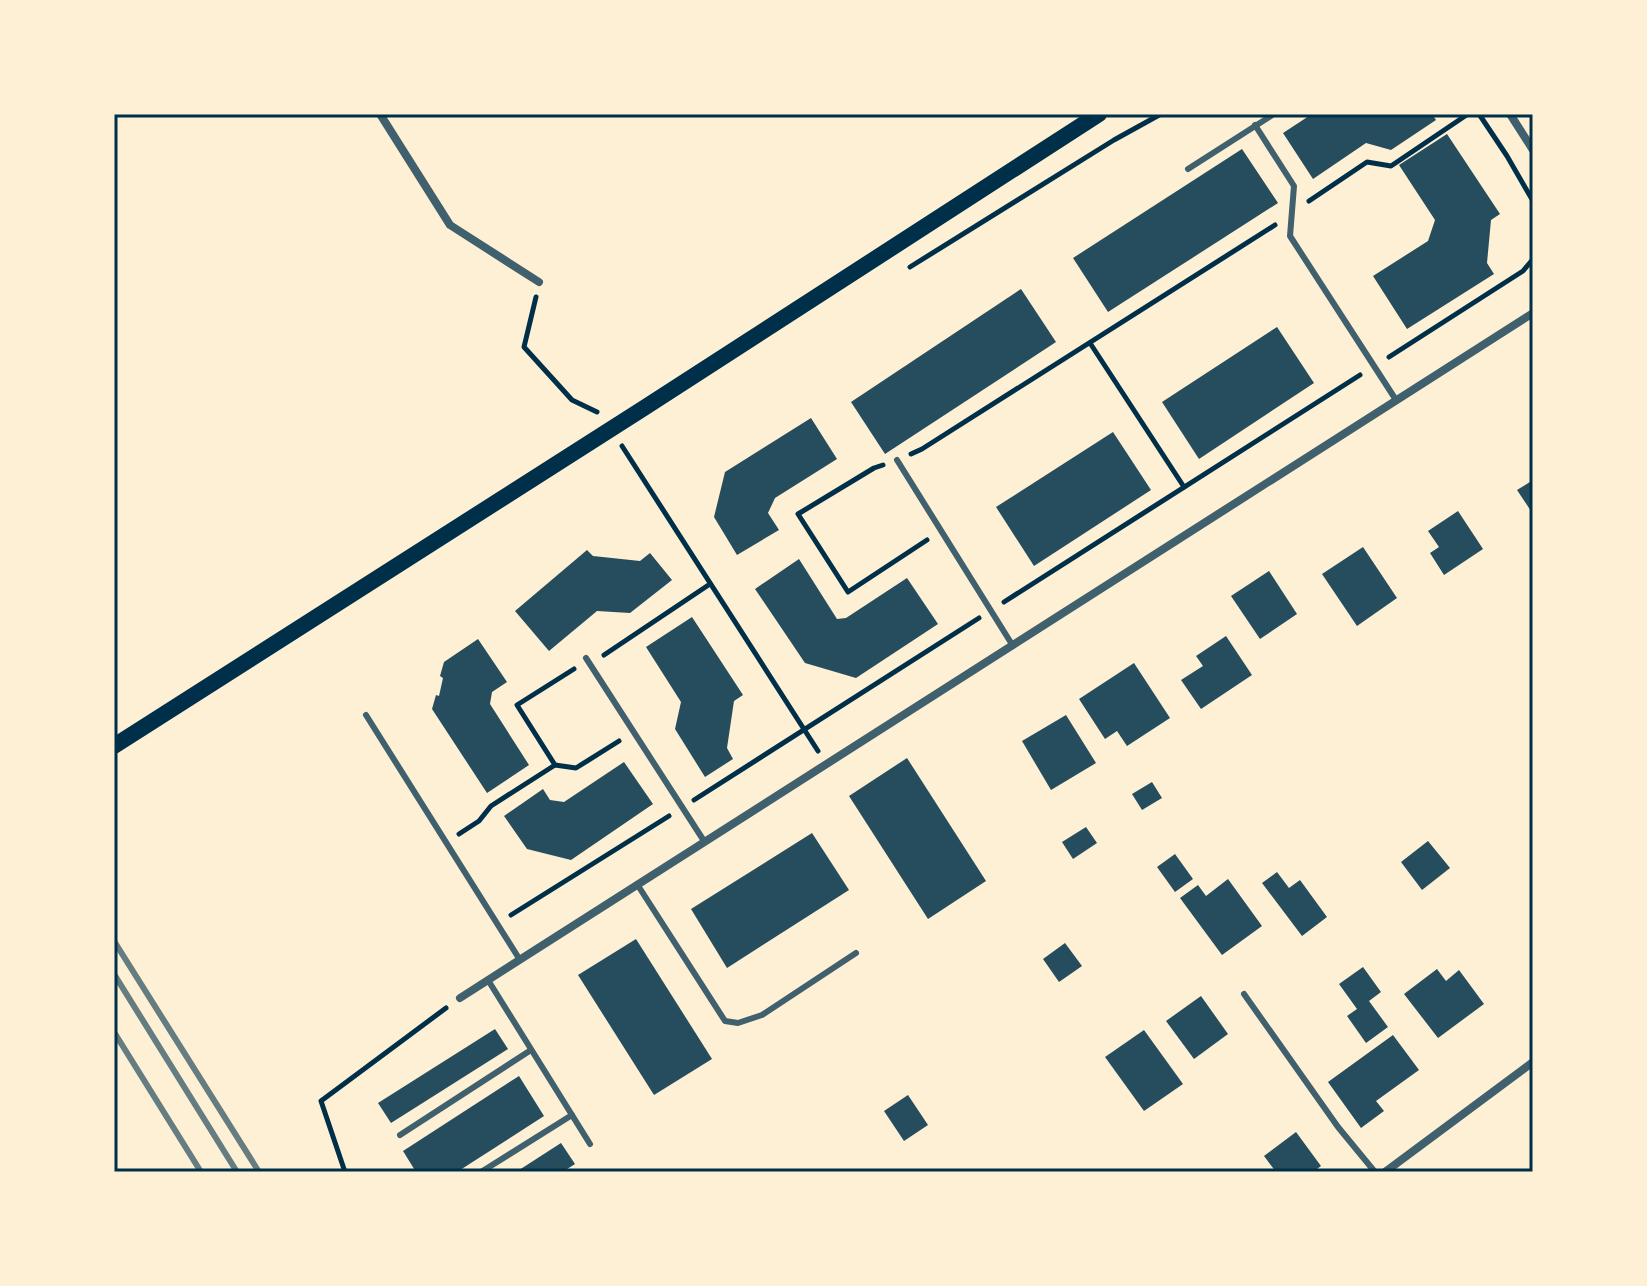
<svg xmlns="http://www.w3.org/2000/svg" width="1647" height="1286" viewBox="0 0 1647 1286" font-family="'DejaVu Sans',sans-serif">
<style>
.building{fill:#264d5e}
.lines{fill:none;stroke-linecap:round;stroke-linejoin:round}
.path{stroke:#003049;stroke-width:5}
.service{stroke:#3f606c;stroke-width:6}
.minor{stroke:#3f606c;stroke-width:8}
.secondary{stroke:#003049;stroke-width:16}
.rail{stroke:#657d81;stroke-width:6}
.neatline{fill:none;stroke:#003049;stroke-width:3}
</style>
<rect width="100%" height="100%" fill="#fdf0d5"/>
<!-- building -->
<g class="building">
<path d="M1312,114h120l4,6 -45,30 -25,-7 -53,36 -30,-46z"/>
<path d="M1447,134l53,80 -9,6 -4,43 7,11 -87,55 -34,-53 55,-35 7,-21 -36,-55z"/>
<path d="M1242,149l36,54 -170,109 -35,-54z"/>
<path d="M1021,289l35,53 -171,112 -34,-52z"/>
<path d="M1277,327l37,56 -115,76 -37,-57z"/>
<path d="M811,418l26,41 -62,39 -7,15 11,17 -42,25 -23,-38 11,-45z"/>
<path d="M1113,432l38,58 -117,76 -38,-59z"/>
<path d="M1533,480v34l-16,-24z"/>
<path d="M1458,511l25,38 -39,26 -14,-22 9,-6 -11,-16z"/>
<path d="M1363,547l34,51 -40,28 -35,-52z"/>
<path d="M587,550l6,6 47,5 10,-8 22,27 -42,33 -33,-2 -48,40 -34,-40z"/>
<path d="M799,559l38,60 9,-1 61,-40 31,46 -82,54 -51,-15 -50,-74z"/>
<path d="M1269,571l28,43 -37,25 -29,-43z"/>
<path d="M692,617l51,78 -9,6 -7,47 6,11 -28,18 -30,-48 6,-27 -35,-55z"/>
<path d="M1226,636l26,39 -51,34 -20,-29 22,-14 -7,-10z"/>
<path d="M478,639l29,43 -15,10 -2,12 39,61 -42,28 -55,-84 4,-14 3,1 4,-18 -3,-2 4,-14z"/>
<path d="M1134,663l36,55 -43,28 -10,-15 -12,8 -26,-40z"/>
<path d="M1066,715l30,48 -45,27 -29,-49z"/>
<path d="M907,758l79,123 -58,38 -79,-123z"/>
<path d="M624,762l29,42 -82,56 -44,-11 -23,-33 39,-27 7,11 14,2z"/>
<path d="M1152,782l10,16 -20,12 -10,-16z"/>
<path d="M1086,827l11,16 -24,16 -11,-17z"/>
<path d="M812,833l37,57 -122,78 -36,-59z"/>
<path d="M1428,841l22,27 -28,22 -21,-28z"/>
<path d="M1175,854l18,25 -18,13 -18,-25z"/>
<path d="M1277,872l12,16 11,-8 27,37 -25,19 -40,-53z"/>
<path d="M1228,879l34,47 -40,29 -42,-57 18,-13 8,11z"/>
<path d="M636,939l76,120 -58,36 -76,-120z"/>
<path d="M1065,943l17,23 -23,16 -16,-23z"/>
<path d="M1363,967l18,25 -12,9 19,26 -22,16 -19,-27 10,-7 -18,-25z"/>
<path d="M1437,969l9,12 13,-11 25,34 -46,34 -34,-44z"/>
<path d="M1201,996l27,38 -34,25 -28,-38z"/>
<path d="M495,1029l13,20 -117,74 -13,-20z"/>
<path d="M1144,1030l39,54 -39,27 -39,-54z"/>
<path d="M1393,1035l26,35 -43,31 8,10 -23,17 -33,-46z"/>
<path d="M519,1076l25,40 -87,56h-41l-13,-21z"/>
<path d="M908,1095l20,30 -24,16 -20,-30z"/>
<path d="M1296,1132l25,34 -8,6h-37l-12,-16z"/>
<path d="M561,1143l14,21 -11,7 -48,1z"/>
</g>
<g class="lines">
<!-- path -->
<g class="path">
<path d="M1479,114l28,42 26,45"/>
<path d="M1309,201l58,-39 24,4 77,-52"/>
<path d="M910,267l204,-127 47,-26"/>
<path d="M536,297l-12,50 48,53 25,12"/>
<path d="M1090,343l94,144"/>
<path d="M1389,357l134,-86 10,-12"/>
<path d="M622,446l196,305"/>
<path d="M911,454l11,-5 353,-224"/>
<path d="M883,465l-9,3 -76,46 50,78 79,-52"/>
<path d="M1004,602l356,-227"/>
<path d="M604,655l106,-71"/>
<path d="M574,669l-57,36 38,60 21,3 43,-27"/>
<path d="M694,800l285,-182"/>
<path d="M459,834l20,-13 12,-15 64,-41"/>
<path d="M511,915l158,-99"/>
<path d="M345,1172l-24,-71 125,-93"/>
</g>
<!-- service -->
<g class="service">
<path d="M1255,125l39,61 -4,50 106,164"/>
<path d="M1188,169l86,-55"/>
<path d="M897,460l116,186"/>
<path d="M586,658l118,183"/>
<path d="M366,715l154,245"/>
<path d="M637,884l88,137 13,2 24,-8 94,-62"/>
<path d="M488,980l102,164"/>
<path d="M1244,994l94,133 37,45"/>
<path d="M400,1135l131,-85"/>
<path d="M481,1172l91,-57"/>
</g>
<!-- minor -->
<g class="minor">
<path d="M380,114l70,111 89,57"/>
<path d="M1510,114l23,36"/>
<path d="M460,998l1073,-685"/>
<path d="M1385,1172l148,-110"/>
</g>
<!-- secondary -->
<path class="secondary" d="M114,746l530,-338 455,-294"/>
<!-- rail -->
<g class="rail">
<path d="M114,941l145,231"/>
<path d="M114,974l123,198"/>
<path d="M114,1032l87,140"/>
</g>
</g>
<!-- border -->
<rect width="1647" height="1286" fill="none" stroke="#fdf0d5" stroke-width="232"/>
<rect x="116" y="116" width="1415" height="1054" class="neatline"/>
</svg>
